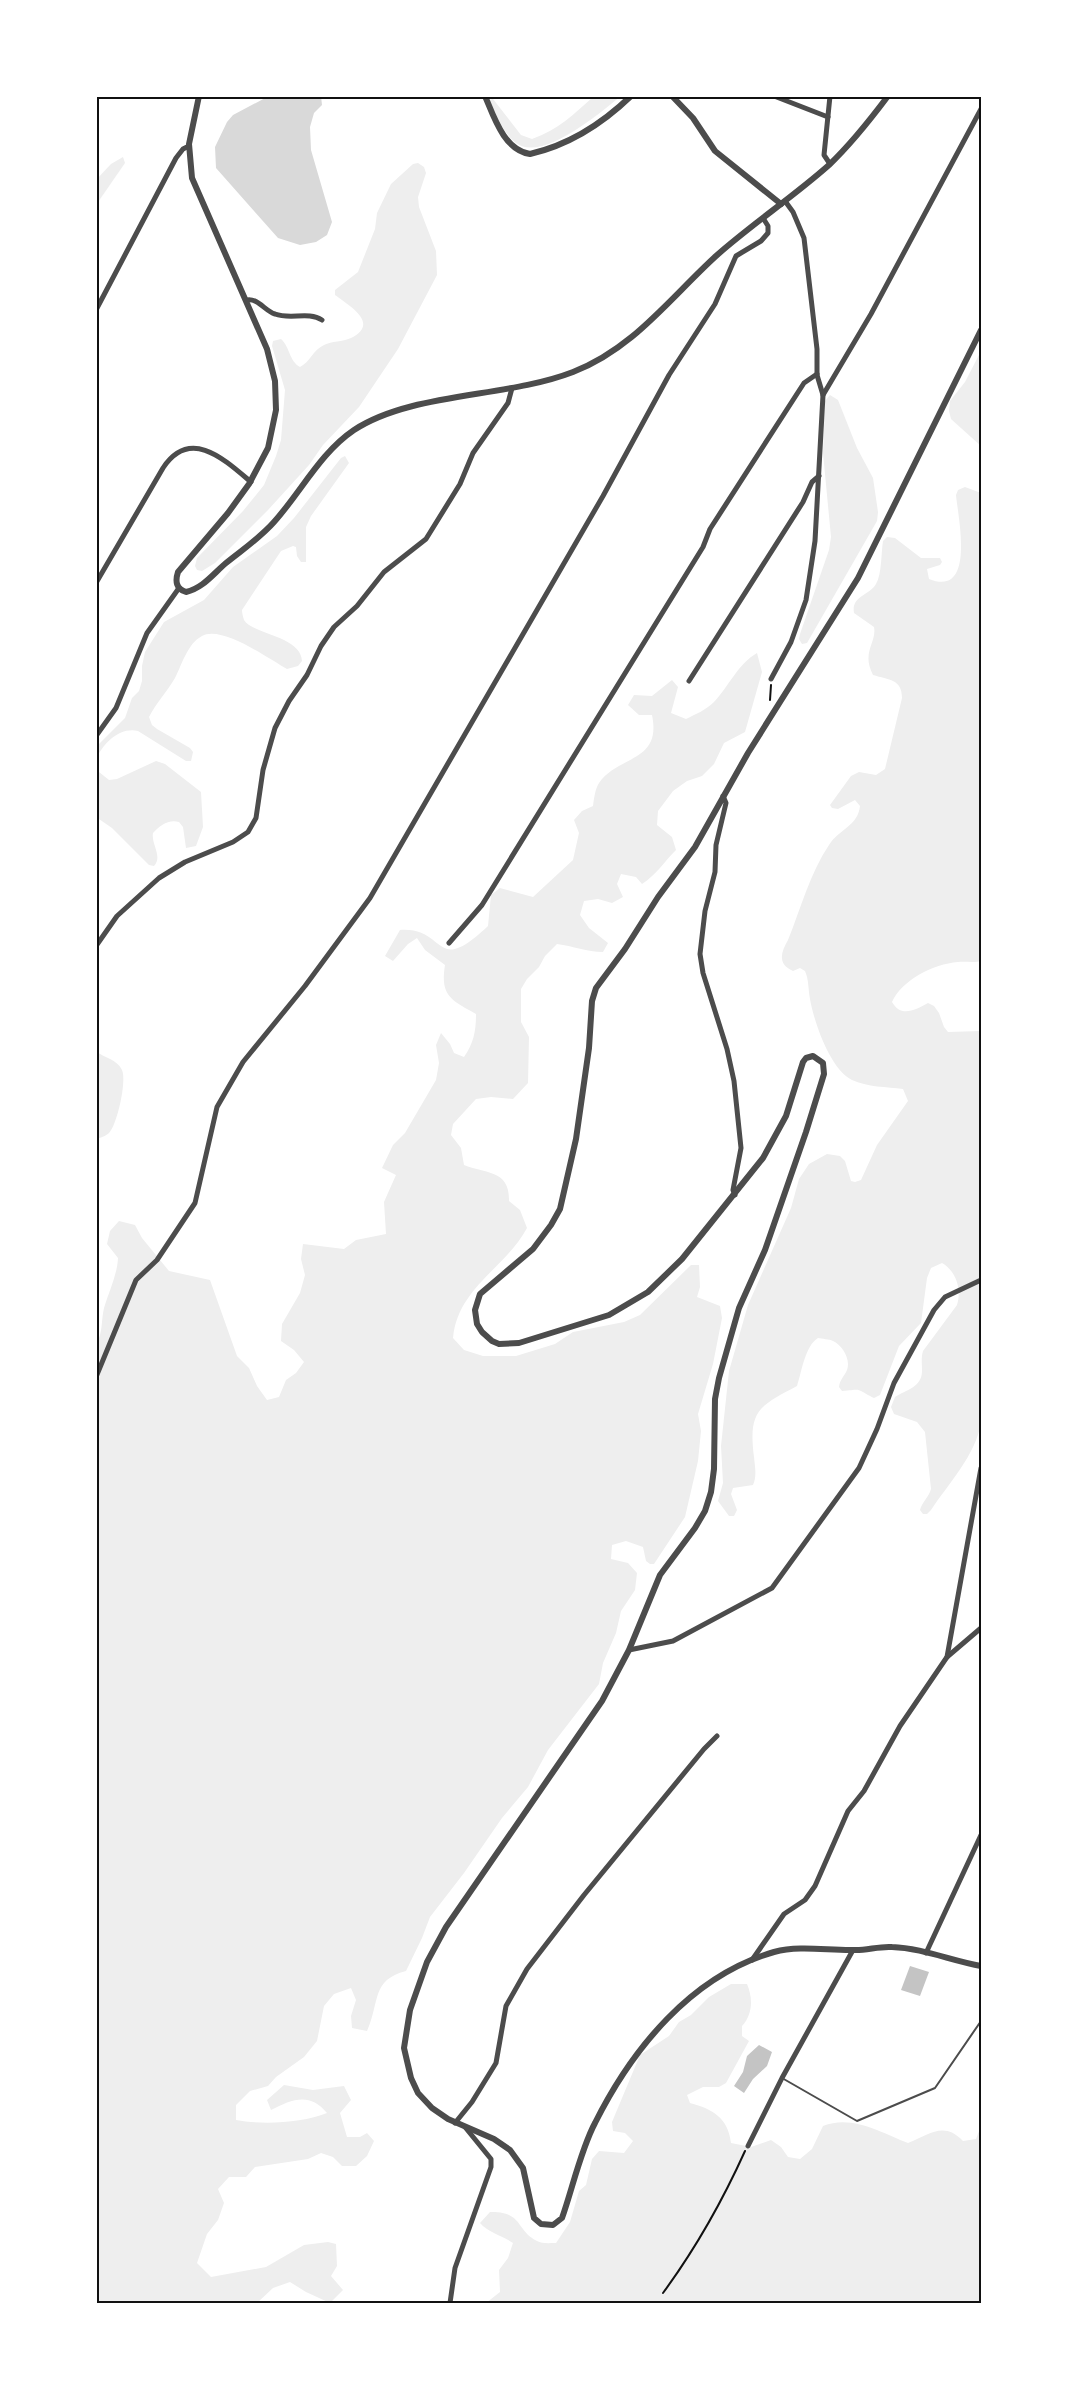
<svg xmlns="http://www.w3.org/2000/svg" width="1077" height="2399" viewBox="0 0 1077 2399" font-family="'PT Sans Narrow',sans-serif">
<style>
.green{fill:#eee}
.water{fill:#d9d9d9}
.building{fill:#c4c4c4}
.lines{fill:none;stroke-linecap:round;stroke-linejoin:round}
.path{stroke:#111;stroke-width:2}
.service{stroke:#4c4c4c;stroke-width:2}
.minor{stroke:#4c4c4c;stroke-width:5}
.tertiary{stroke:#4c4c4c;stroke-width:6}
.neatline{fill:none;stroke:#111;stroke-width:2}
</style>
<rect width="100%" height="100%" fill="#fff"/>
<!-- green -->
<g class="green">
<path d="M594,96h27c-20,16 -79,67 -105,47 -13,-10 -20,-29 -27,-43l4,-1 28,36 11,4c26,-9 42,-25 62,-43z"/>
<path d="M123,157l2,6 -29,42v-25l15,-16z"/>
<path d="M418,163l6,4 2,6 -8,24 1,10 17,44 1,24 -39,74 -39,58 -36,38 -14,20 -41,45 -53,53 -13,8 -5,-1 -2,-4 2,-8 46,-47 21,-26 12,-29 5,-16 4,-50 -13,-44 1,-5 8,-2c9,8 8,22 19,28 10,-5 13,-17 24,-22 8,-4 18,-3 27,-7 30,-15 -3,-33 -16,-43v-5l23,-18 17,-43 2,-16 14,-29 22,-20z"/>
<path d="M981,351v95l-30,-27 -2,-8 1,-10 15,-19z"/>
<path d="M830,395l8,5 19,48 16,30 5,34 -1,9 -70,122 -5,1 -3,-5 1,-5 29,-84 2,-13 -8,-84 2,-52z"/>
<path d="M345,456l4,7 -38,53 -5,11v35h-5l-4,-6 -1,-9 -3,-1 -12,5 -39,59c0,3 1,7 2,10 8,14 57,16 58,41l-4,5 -11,3c-18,-10 -65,-44 -85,-33 -15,8 -20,29 -27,42 -8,14 -19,25 -26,39l3,8 5,4 33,19 3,4 -2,9h-5l-48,-30c-18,-4 -33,11 -41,26l2,15 10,8 8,-1 39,-18 9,3 36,28 2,35 -7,19 -10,2 -3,-21 -4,-5c-10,-3 -19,3 -26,11 -2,12 10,23 1,33l-5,-1 -37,-37 -16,-11v-70l29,-29 7,-20 7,-7 3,-10v-15l3,-14 19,-30 40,-22 29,-33 44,-31 17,-18 47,-60z"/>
<path d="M965,487l16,6v437l-2,5 2,26c-7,2 -16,0 -23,1 -25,2 -56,18 -66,40 9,16 23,8 36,1l6,3 5,7 5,14 4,5 33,-1v392c-6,33 -32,60 -50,87l-4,4h-4l-3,-4c2,-8 9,-13 11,-21l-6,-57 -8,-10 -23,-8 -3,-7 4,-10c11,-7 27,-10 27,-26 0,-8 -1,-13 1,-20l34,-46c5,-16 -1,-34 -15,-42l-11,5 -4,10 -6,45 -22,23 -19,49 -6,3c-20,-10 -10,-9 -32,-7l-3,-4c1,-8 5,-10 8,-17 4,-11 -5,-25 -14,-29 -4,-2 -11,-2 -15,-3 -13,8 -16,33 -21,48 -38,20 -49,25 -43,71 1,10 3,19 -1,28l-20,3 -2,6 6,16 -3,6h-5l-11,-15 5,-18 -2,-37 8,-75 19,-66 43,-97 8,-29 10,-15 18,-10 13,2 5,5 6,20 4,1 6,-2 16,-35 31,-44 -5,-12c-16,-2 -36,-2 -51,-9 -22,-11 -38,-58 -42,-81 -2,-10 -1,-19 -5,-28l-5,-3 -7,3c-16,-7 -12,-19 -5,-31 13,-32 22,-67 41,-95 10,-16 29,-19 31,-39l-5,-6 -17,9 -6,-1 -2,-3 21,-29 8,-4 17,3 9,-6 17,-71c0,-19 -13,-18 -29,-23 -12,-23 4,-32 1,-48l-20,-14c-3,-17 15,-17 22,-29 6,-10 5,-31 7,-43l4,-4 8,1 26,20h19l2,4 -2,3 -13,4 2,10c47,19 29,-62 27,-84l2,-5z"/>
<path d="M757,653l5,19 -17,60 -21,11 -10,21 -12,12 -15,5 -14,10 -15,20 -1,14 15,12 4,13c-12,12 -20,25 -34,34l-6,-7 -15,-3 -4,10 6,13 -11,6 -14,-4 -14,2 -4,14 9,13 19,15 -5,9c-16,0 -30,-6 -46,-8l-12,12 -6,11 -12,12 -6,10v33l8,15 -1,46 -15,16 -22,-2 -15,2 -23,25 -2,11 10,13 3,17c21,9 46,4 45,36l11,9 7,18c-22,41 -69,59 -74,110l11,12 19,6h33l39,-12 18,-12 51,-10 16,-7 51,-50h8l1,22 -3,10 23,9 2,12 -9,46 -15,50 3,17 -3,30 -13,56 -31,47h-4l-4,-3 -3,-14 -17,-6 -14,4 -1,14 17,4 9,10 -2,17 -14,21 -5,22 -13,30 -4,21 -51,66 -20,37 -26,31 -38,55 -34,44 -8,21 -16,33c-35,9 -26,31 -39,60l-15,-3 -1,-12 5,-16 -5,-12 -17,6 -10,12 -7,35 -13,16 -28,20 -8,9 -18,5 -14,14v15c27,5 66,3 91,-7 -17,-21 -35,-14 -56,-3l-4,-10 17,-15 29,5 31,-4 7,14 -11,13 7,24h13l7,-4 7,8 -7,15 -11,10h-14l-9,-9 -12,-4 -13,6 -53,8 -9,10h-17l-11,12 6,14 -6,17 -11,14 -10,29 14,14 55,-10 38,-22 24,-3 8,2 1,22 -6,10 12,14 -13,13 -24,-11 -16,-10 -17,6 -16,15h-161v-958c7,-12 5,-24 8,-37 5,-17 13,-32 14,-50l-11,-14 3,-13 9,-10 16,4 7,13 27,33 41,9 27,76 12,12 8,18 10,14 12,-3 7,-17 10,-7 8,-11 -10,-12 -13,-9 1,-17 18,-31 5,-18 -4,-16 2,-15 41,5 12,-9 30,-6 -2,-32 12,-27 -14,-7 11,-23 12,-12 31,-53 3,-17 -3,-18 5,-12 9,11 4,9 10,4c10,-14 12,-27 12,-43 -25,-14 -36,-18 -31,-49l-20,-15 -8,-12 -9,6 -15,17 -8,-5 15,-26c48,-3 33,48 88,-4l3,-31 9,-7 33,9 40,-37 6,-27 -5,-13 8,-9 11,-5c1,-7 2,-17 6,-23 19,-28 63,-20 53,-68h-13l-11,-10 6,-10 18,1 20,-16 6,7 -7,26 15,6c10,-5 20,-9 28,-17 15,-16 24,-38 43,-49z"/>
<path d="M96,1051c8,7 21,8 26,19 5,11 -5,55 -13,63 -3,3 -9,5 -13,6z"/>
<path d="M731,1984h16c6,14 6,30 -5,42v10l7,5 -23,42 -7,4h-16l-16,8 3,8c23,6 38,15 41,40l20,4 20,-7 10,7 7,10 12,2 12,-10 11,-23c29,-12 59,7 85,17 22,-9 36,-22 55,-2l13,-2 5,-13v177h-495l14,-11 -1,-22 9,-12 5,-15c-12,-8 -24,-10 -33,-20l10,-11c33,-1 26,19 47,29 5,3 13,2 19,2l14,-21 9,-31 7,-6 6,-26 7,-8 25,2 9,-12 -8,-8 -12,-2 -1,-9 28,-67 29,-19 10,-14 12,-7 18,-18z"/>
</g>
<!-- water -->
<path class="water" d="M269,96h52l1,9 -8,8 -4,14 1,23 21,72 -5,13 -11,7 -16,3 -22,-7 -62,-70 -1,-21 12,-25 6,-7z"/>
<!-- building -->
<g class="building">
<path d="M910,1966l19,6 -9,24 -19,-6z"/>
<path d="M759,2045l13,7 -5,14 -14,13 -9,14 -10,-7 9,-14 4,-16z"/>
</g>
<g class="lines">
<!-- path -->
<g class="path">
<path d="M770,700l1,-15"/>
<path d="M663,2293c33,-45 59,-91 82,-142"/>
</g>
<!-- service -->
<path class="service" d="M782,2078l75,43 78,-33 46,-67"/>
<!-- minor -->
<g class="minor">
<path d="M774,96l54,21"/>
<path d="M830,164l-6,-9 6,-59"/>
<path d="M247,300c11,-2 18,11 28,14 16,6 33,-3 47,6"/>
<path d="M96,310l80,-152 7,-9 6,-3"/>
<path d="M823,395l48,-81 110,-205"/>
<path d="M96,583l67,-115c27,-41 61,-9 88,14"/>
<path d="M771,679l20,-37 15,-42 9,-59 8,-146 -6,-20v-26l-13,-111 -11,-26 -8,-11"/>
<path d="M689,681l114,-179 9,-20 7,-6"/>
<path d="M96,736l20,-28 31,-75 32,-45"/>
<path d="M723,796l3,7 -10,42 -1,27 -10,39 -5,43 3,19 24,76 7,32 7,67 -8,42 2,5"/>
<path d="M449,943l33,-38 221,-358 7,-18 94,-146 13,-9"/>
<path d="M96,946l21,-30 42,-38 26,-16 48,-20 15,-10 8,-14 7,-48 12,-42 14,-27 18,-26 14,-29 13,-19 23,-21 27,-34 42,-33 34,-55 13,-31 35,-50 4,-15"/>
<path d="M96,1377l40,-97 21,-20 38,-57 22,-96 26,-45 62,-76 65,-88 233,-402 66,-121 46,-71 21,-48 25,-15 7,-8v-7l-5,-8"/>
<path d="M629,1650l44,-9 99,-53 87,-120 18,-39 17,-46 40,-73 11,-13 36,-17"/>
<path d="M947,1657l34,-29"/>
<path d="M926,1953l55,-118"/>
<path d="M752,1960l32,-46 21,-14 10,-14 33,-75 16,-20 36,-65 47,-69 34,-189"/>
<path d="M455,2123l17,-21 24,-39 10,-57 21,-37 57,-74 120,-146 13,-13"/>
<path d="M748,2146l34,-68 71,-128"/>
<path d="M450,2303l5,-35 36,-101v-8l-26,-32"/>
</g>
<!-- tertiary -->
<g class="tertiary">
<path d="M199,96l-10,48 3,34 75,171 8,32 1,29 -8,38 -19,36 -21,29 -50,59c-3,9 -2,17 8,20 17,-4 27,-18 40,-29 16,-13 34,-25 48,-41 27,-30 46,-69 80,-92 58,-38 152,-32 219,-58 60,-23 97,-74 143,-116 36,-32 77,-59 113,-91 22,-21 41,-45 59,-69"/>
<path d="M485,96c9,21 19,54 45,58 39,-9 73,-31 101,-58"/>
<path d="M672,96l21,22 22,33 66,53"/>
<path d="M981,330l-123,248 -110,175 -53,94 -37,50 -33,52 -29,39 -4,13 -3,47 -13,91 -16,70 -9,16 -18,24 -53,45 -5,16 2,14 5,8 10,9 7,3 20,-1 90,-28 39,-23 34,-33 81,-101 23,-42 17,-54 3,-4 7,-2 10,7 1,11 -18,58 -41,118 -26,58 -20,70 -4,21 -1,70 -3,23 -6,19 -10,17 -35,47 -31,75 -27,51 -156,226 -19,35 -17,48 -6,38 7,30 7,15 14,15 16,11 46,20 16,11 13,18 11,50 7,6 12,1 9,-7c10,-28 19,-69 33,-95 37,-74 96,-147 179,-171 27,-7 55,-1 82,-2 12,0 24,-4 36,-3 30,1 60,14 89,19"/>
</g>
</g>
<!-- border -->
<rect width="1077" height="2399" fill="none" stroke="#ffffff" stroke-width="195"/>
<rect x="98" y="98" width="882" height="2204" class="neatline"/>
</svg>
